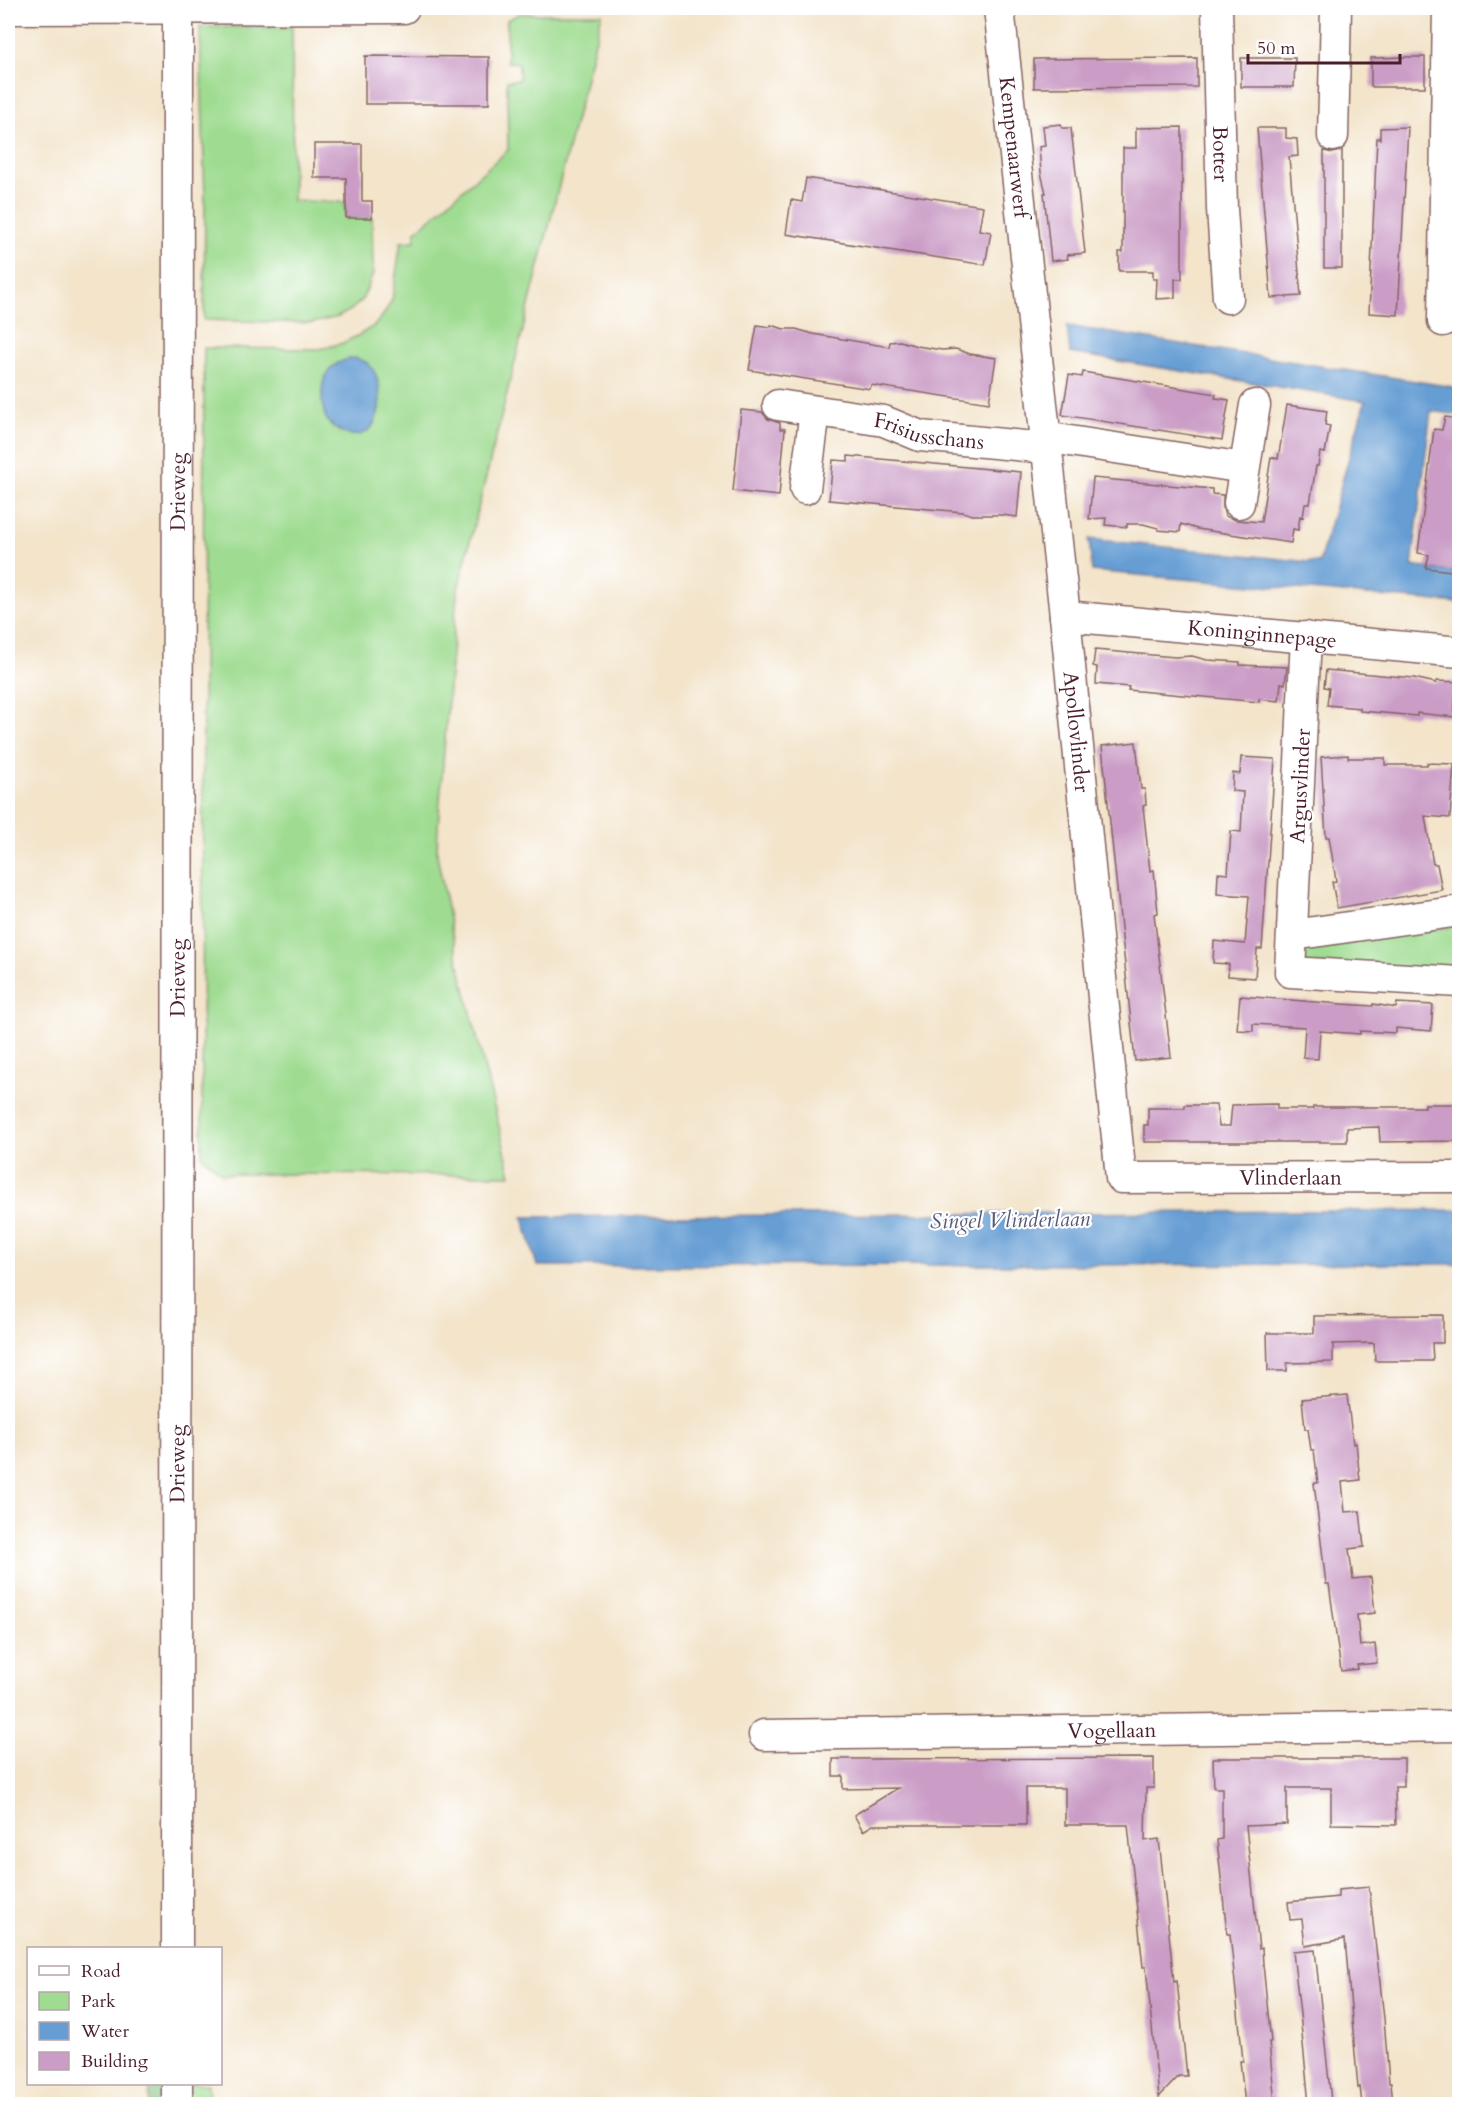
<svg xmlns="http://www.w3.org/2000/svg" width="1467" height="2112" viewBox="0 0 1467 2112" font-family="Cardo,serif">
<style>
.green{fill:#9fdc91;stroke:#747e5e;stroke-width:1.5;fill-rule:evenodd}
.forest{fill:#7fbc7b;stroke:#646e53;stroke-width:1.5}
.water{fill:#669ed4;stroke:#585e80;stroke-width:1.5}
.building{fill:#ca9cc6}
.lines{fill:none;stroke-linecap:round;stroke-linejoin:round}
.minor-casing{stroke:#856463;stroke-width:33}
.minor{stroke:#fff;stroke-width:30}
.labels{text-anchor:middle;stroke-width:4.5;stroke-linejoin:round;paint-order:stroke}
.street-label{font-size:21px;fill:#4a1f2b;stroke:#fff}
.water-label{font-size:22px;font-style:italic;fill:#575877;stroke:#fff}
</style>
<rect width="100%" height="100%" fill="#fff"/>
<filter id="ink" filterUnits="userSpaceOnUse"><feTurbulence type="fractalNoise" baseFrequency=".0167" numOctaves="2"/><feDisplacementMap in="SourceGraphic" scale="12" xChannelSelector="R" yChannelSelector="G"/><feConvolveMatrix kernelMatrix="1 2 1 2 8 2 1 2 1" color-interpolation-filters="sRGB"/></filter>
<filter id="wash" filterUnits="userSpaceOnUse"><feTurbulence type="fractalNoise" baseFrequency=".008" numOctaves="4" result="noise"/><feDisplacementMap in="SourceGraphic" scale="24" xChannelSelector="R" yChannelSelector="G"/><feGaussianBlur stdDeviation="1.35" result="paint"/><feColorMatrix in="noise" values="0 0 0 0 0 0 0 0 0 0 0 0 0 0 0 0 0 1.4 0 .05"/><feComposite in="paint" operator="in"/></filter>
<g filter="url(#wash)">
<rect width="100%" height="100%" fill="#f3e4ca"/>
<!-- green -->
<g class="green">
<path d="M519,14h83l-145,579 -9,106 -10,127 -1,29 17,89 57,231 -288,-1 -21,-18 2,-808 116,1 23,-6 16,-8 15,-9 10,-12 8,-14 9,-58 14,-1v-9l93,-82 -1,-69 12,-1v-17l-12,-1v-42zM367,363l11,20 1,25 -40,23 -10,-9z"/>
<path d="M200,27h92l1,174 52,1v16h27l1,56 -11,26 -11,10 -13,7 -26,6 -108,-3 1,-119z"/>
<path d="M1458,926l1,44 -157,-6 -3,-17z"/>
<path d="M187,2084h21l1,20h-22z"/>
</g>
<!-- forest -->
<path class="forest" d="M150,2084h23v20h-24z"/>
<!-- water -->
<g class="water">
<path d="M1067,326l392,62v27l-28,-4 -19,155 47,7v30l-367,-32 -3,-32 230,24 46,-162 -295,-48z"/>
<path d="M354,358c4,1 9,2 13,5 15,11 15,41 9,56 -9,25 -39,18 -50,-1 -3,-6 -3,-12 -4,-18 -2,-24 9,-39 32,-42z"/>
<path d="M1459,1210v54l-922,2 -14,-49z"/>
</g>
<g id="blocks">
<!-- building -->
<g class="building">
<path d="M365,56l124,1v47h-124z"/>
<path d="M1407,57h18v30h-54v-29z"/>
<path d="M1197,58v29l-163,1v-29z"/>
<path d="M1241,58h54l-1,29h-53z"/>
<path d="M1061,124l1,4h9l14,125 -18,2 1,4 -17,2 -7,-68h2l-5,-20 -2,-26 6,-1 -2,-20z"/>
<path d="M1182,127v152h-7v19l-19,1 1,-20h-4v-8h-34v-19h4v-104h13v-20z"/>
<path d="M1408,127l-10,188 -29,-2 8,-175 3,1v-11z"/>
<path d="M1257,128h29v10l11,1 1,17 -9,1 12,139 -30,2z"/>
<path d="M314,144h48v57h10v17h-26v-40h-32z"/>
<path d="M1342,150v118h-18v-117l9,2z"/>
<path d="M806,178l177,28 -4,24 12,2 -6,33 -199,-31 5,-34 11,2z"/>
<path d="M757,325l13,2 1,-2 13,4h12l17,5 76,13 1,-5 10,-1 17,5 25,4 14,-1 14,5 26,4 -7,45 -118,-18 -1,4 -121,-19z"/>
<path d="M1083,372l133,22 -1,4 14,2 -7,40 -160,-25 7,-40 13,2z"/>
<path d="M1287,405l40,6 -2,14 5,1 -5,27 -5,-1 -2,14h-2l-6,38h-5l-2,13 -3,-1 -2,14 -5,-1 -2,14 -94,-14 -16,-5 -1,8 -22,-2v-2l-15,-4h-16v3l-22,-2 1,-7 -17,1 4,-41 119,11v5l11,1v14l2,7 11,4 25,2 10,-65 7,2z"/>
<path d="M741,410l21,2 6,7 12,4v6h5l-6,67 -46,-5z"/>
<path d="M1445,417l15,2v153l-34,-4 3,-13 -11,-2 16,-124 8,1z"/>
<path d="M848,456l173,16 -4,45 -16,-2h-29l-9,-3 -134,-12 4,-40 15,1z"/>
<path d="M1095,650l80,7 17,-1 15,4 33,2v3l47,2 -2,17 -4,-1 -2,18 -20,-2v3l-131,-12 1,-3 -33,-3 1,-17 -4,-1z"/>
<path d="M1326,670l88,8 22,5v-2l24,1v18l-5,-1 -1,18 -37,-4v3l-22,-2 -35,-3v-3l-33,-3 2,-17 -5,-1z"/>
<path d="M1136,742l5,47h4l1,16 -3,1 7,65 4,-1 4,43 -4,1 17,143 -36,4 -33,-315z"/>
<path d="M1348,755v3h37v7h42v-2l27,1 -4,54 -25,-2 8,48h4l5,26 -105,18 -5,-26 4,-1 -7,-44h-3l-5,-80z"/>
<path d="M1241,757l34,2 -13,190h-5l-2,29 -27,-2 1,-12 -16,-1 1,-22 31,3 4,-48 -32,-2 1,-21 10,1 3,-43 10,1 2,-40 -11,-1 1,-18 7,1z"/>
<path d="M1240,996l101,8 32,2v-2l23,4 1,-5 36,2 -2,26 -35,-3v5l-36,-2v3l-40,-3 -2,28 -15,-1 2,-31 -52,-3v7l-16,-1z"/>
<path d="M1277,1104v5h36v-2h112v-3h35v37l-80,1 -1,-15 -32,1v14h-203v-17h4v-17h37v-3h31l3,21h11l2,-21z"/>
<path d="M1443,1315v28h-11l1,18h-58l-1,-18 -41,1v18l-46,1v8h-19l-1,-38h47v-17z"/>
<path d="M1347,1395l6,49 3,-1 4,37 -18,2 3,30 15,-1 4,36 -15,2 4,30 18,-2 4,36 -18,2 3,31 15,-2 2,19 -20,2 1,4 -17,2 -12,-87h-3l-4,-34 -8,-67h4l-4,-33h-3l-3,-21h-3l-3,-30z"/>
<path d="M1154,1758v30h-8l-1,53 14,-2 15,143 3,-1 10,95h-8l-20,21 -13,-130h-3l-15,-142h-63v-37h-39v37h-153l-10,6 -9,-16 44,-27 -55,1v-13h-10v-17z"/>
<path d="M1213,1758h191v29h-9l1,38 -65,-1v-36h-44v36l-41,2 13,123 3,-1 1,16 8,78h-2l6,62h-30l-5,-43h3l-13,-127h-3l-10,-94 5,-1v-51h-8z"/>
<path d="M1369,1887l15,131 5,65h2l2,21h-31l-2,-17 -2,1 -13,-149 -40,7 -3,-27 -12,1 -2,-18 50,-5v-7z"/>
<path d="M1315,1950l15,141 1,13h-22l-9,-90 -7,-62z"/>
</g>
</g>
</g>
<g filter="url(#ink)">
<use href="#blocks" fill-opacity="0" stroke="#856463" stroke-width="1.5"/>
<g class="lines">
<!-- minor casing -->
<g class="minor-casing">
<g id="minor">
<path id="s1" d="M999,8l66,608 56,562 339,-1"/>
<path id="s2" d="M1217,8l5,201 6,89"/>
<path d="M8,9l396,-1"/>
<path d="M1333,136l3,-128"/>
<path d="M1443,321l5,-313"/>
<path id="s3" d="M778,405l106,16 36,15 126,12"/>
<path d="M1044,437l200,31"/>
<path d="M805,489l10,-78"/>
<path d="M1239,503l16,-98"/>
<path id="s4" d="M1065,616l395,36"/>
<path d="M1306,637l-16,335 170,10"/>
<path d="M1293,935l167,-24"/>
<path id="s5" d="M764,1735l696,-9"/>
<path id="s6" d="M177,1948l1,-1940"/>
<path d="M177,2084v20"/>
</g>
</g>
<!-- minor -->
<use href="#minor" class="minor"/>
</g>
</g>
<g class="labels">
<!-- street labels -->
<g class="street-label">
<text dy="7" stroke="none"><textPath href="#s1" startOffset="140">Kempenaarwerf</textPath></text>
<text dy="7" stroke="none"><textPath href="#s2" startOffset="146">Botter</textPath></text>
<text dy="7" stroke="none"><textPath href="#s3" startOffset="154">Frisiusschans</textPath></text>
<text dy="7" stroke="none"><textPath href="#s6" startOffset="1456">Drieweg</textPath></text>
<text dy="7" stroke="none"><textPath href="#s4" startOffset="198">Koninginnepage</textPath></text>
<text dy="7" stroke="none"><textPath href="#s1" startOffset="728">Apollovlinder</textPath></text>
<text transform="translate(1300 786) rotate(-87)" y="7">Argusvlinder</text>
<text dy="7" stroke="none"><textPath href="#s6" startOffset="970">Drieweg</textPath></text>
<text dy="7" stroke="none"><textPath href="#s1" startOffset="1346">Vlinderlaan</textPath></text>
<text dy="7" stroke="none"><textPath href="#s6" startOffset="484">Drieweg</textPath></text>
<text dy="7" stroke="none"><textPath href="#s5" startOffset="348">Vogellaan</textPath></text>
</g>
<!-- water labels -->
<g class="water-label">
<text transform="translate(1010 1219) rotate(-1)" y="8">Singel Vlinderlaan</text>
</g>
</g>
<!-- margin -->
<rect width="1467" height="2112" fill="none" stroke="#fff" stroke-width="30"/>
<!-- legend -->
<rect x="27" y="1947" width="195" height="138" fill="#ffffff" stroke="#b7a5aa" stroke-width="1.5"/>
<rect x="39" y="1966" width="30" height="9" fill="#ffffff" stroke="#b7a5aa" stroke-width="1.5"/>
<text x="81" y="1977" font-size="18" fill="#4a1f2b">Road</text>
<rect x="39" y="1992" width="30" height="18" fill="#9fdc91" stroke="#b7a5aa" stroke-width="1.5"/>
<text x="81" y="2007" font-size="18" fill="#4a1f2b">Park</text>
<rect x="39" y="2022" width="30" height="18" fill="#669ed4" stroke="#b7a5aa" stroke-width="1.5"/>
<text x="81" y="2037" font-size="18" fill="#4a1f2b">Water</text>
<rect x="39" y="2052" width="30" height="18" fill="#ca9cc6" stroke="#b7a5aa" stroke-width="1.5"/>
<text x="81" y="2067" font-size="18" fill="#4a1f2b">Building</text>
<!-- scale -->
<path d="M1248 54v9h152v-9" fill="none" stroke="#4a1f2b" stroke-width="3"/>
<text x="1257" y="54" font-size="18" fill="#4a1f2b" stroke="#ffffff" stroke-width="4.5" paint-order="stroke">50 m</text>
</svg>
